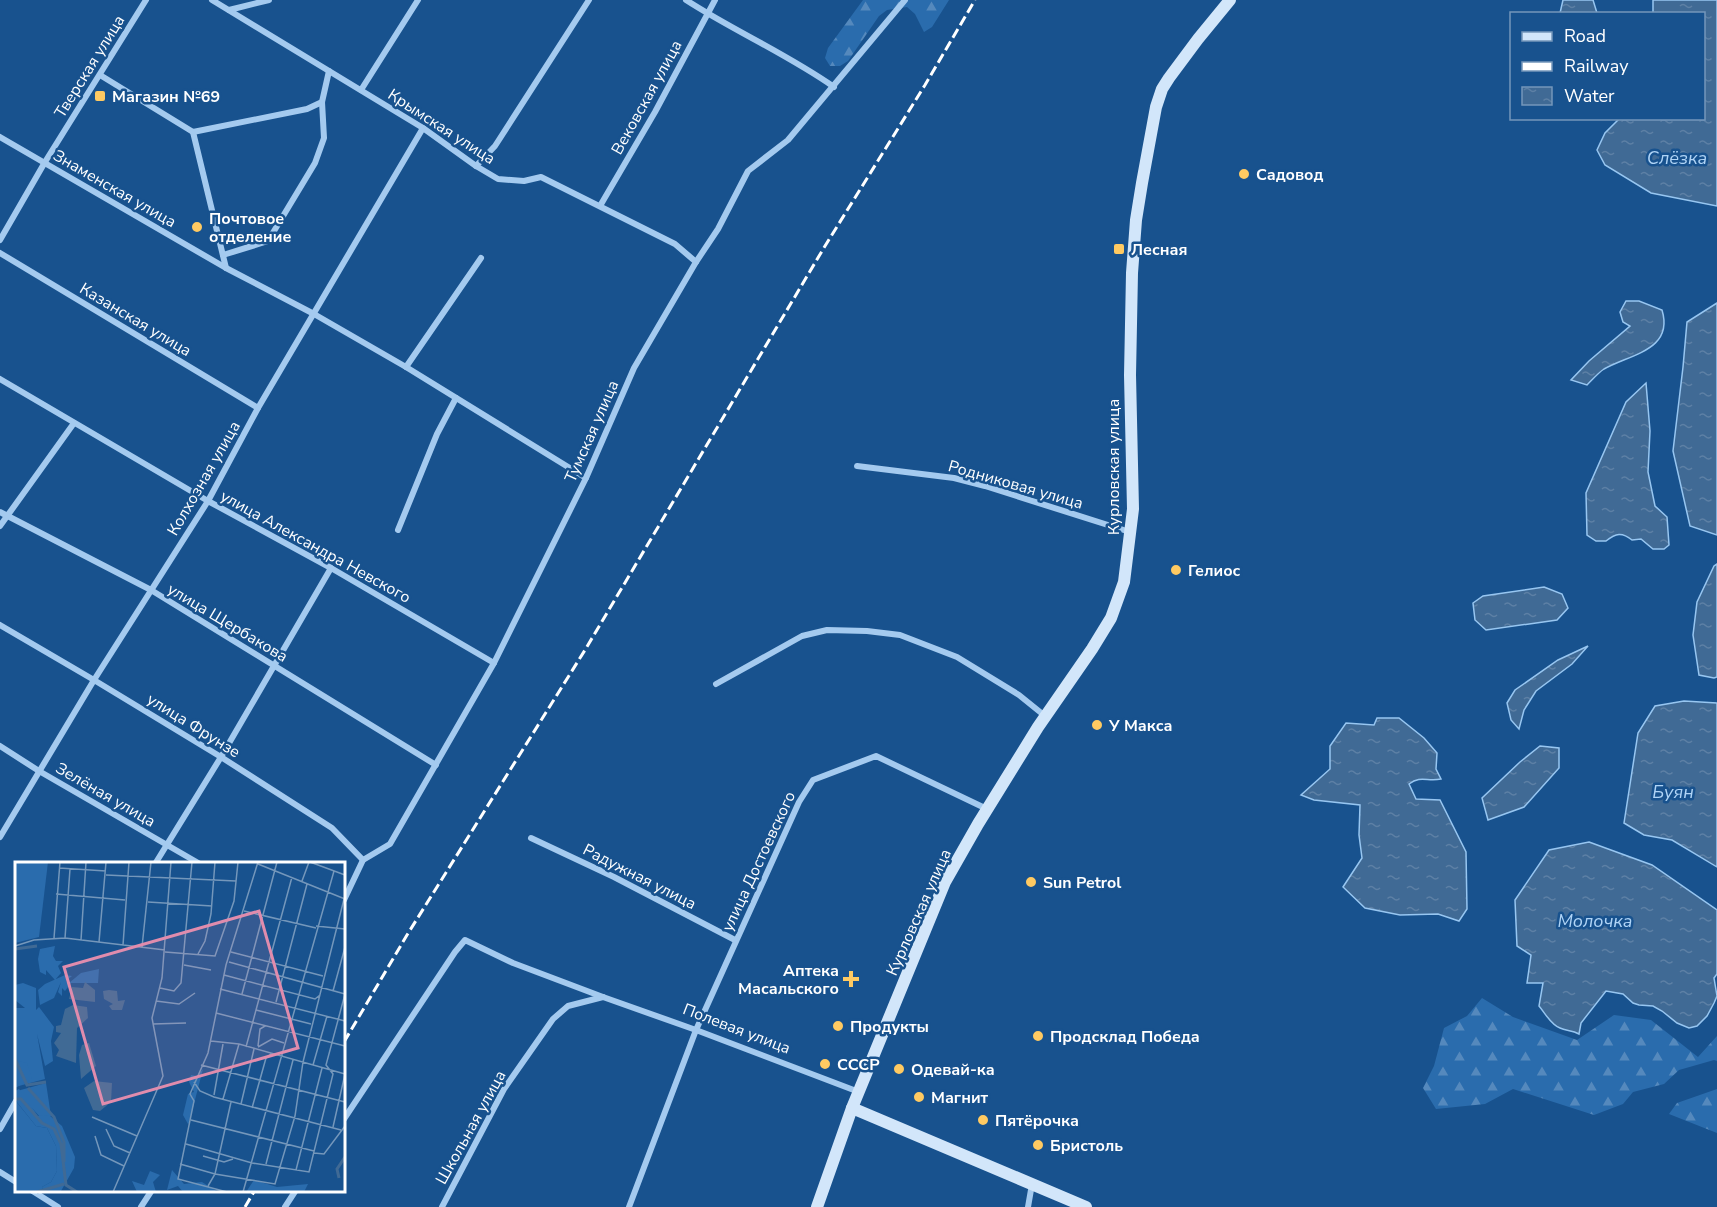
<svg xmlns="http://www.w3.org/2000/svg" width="1717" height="1207" viewBox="0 0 1717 1207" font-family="'Nunito Sans',sans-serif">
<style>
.forest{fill:url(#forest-firs)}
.water{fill:url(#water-ripples);stroke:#97c6f1;stroke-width:1.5}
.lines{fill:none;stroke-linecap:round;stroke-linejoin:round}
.street{stroke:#a4caef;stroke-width:6}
.secondary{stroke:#d2e6fa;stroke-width:12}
.rail{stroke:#fff;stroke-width:3;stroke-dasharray:10 4.5;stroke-linecap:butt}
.poi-dot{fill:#ffca62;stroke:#18528e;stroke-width:2}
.labels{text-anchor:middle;stroke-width:5;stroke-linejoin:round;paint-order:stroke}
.street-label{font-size:16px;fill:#fff;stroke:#18528e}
.poi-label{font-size:16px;font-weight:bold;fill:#fff;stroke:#18528e;text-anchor:start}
.water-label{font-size:18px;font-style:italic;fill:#b0d4f6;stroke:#18528e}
.inset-river{fill:none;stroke:#406a95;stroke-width:3}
.inset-road{fill:none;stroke:#7497bb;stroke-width:1.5}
.view{fill:#e08cad;fill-opacity:0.15;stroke:#e08cad;stroke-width:3}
.inset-edge{fill:none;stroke:#fff;stroke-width:3}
</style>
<defs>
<pattern id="forest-firs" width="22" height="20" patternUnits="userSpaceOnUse" patternTransform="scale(1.5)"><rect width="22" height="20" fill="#2a6cad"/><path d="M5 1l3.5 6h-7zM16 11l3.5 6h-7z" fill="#5589bd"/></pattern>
<pattern id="water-ripples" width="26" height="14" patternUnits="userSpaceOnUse" patternTransform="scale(1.5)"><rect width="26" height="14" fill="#406a95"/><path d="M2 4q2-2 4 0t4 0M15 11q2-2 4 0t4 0" fill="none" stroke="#5d80a5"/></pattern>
</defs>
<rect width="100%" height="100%" fill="#18528e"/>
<!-- forest -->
<g class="forest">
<path d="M863,0h86l-17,27 -8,5 -9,-18 -8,-7 -20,3 -8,6 -31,45 -8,5h-10l-5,-8 3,-10z"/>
<path d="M1482,998l31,19 64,23 37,-25 37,5 47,37 19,-21v25l-3,-1 -35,10 -15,14 -31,8 -10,12 -29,11 -81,-26 -28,15 -49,5 -13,-21 11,-22 10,-38 23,-12z"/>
<path d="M1717,1089v44l-48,-19 8,-11z"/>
</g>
<!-- water -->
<g class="water">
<path d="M1563,0h30l4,13h-37z"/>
<path d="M1653,0h64v206l-66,-13 -46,-28 -8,-15 8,-17 14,-14 85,-1v-104l-51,-1z"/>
<path d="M1626,301h13l23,9c12,40 -31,44 -58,59 -6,4 -12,11 -17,16l-16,-5 18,-19 41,-35 -7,-4 -3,-10z"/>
<path d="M1717,303v232l-27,-9 -17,-75 10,-84 4,-45z"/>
<path d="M1646,383l4,48 -2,41 7,34 12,11 2,28 -5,4h-11l-12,-10 -9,1c-10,-8 -16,-7 -26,1h-10l-9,-6 -1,-42 40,-91z"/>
<path d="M1717,564v113l-3,1 -15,-3 -6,-40 4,-33 17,-36z"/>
<path d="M1544,587l18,7 6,14 -11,12 -71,10 -11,-10 -2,-17 10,-7z"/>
<path d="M1588,646l-16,18 -36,27 -12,19 -5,19 -8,-9 -4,-17 8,-13 43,-30z"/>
<path d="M1684,701l33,2v164l-45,-27 -28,-5 -20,-12 14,-90 17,-27z"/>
<path d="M1377,718h22l25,20 13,15 -1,16 5,10c-14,3 -20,-4 -32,5l7,15 24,1 26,52 1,57 -8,12 -21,-7 -38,1 -35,-7 -22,-21 19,-29 -3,-23 1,-30 -46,-5 -13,-5 29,-26v-23l16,-23 28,2z"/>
<path d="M1540,746l19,2v20l-35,39 -36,13 -6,-22 38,-36z"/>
<path d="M1589,842l63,23 65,45v64l-3,4 3,18 -3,7 -7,13 -10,10 -8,2 -12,-5 -15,-12 -9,-5 -14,-1 -6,-2 -10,-9 -17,-3 -25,32 -2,11c-7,-4 -13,-3 -19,-6 -9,-3 -15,-15 -21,-22l4,-23h-16l4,-28 -14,-9 -2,-46 34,-50z"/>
</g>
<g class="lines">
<!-- street -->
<g class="street">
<path d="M212,0l211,128 53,38 22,13 26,2 17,-4 134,67 21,18"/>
<path d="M686,0c48,31 101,54 148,87"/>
<path d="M229,10l40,-10"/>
<path d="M100,75l93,57 114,-23 15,-7"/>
<path d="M361,90l57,-90"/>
<path d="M193,132l33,136"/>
<path d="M0,137l226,131 88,46 92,53 180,111"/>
<path d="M476,166l19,-20 94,-146"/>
<path d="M600,206l55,-94 60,-112"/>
<path d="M0,240l45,-78 101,-162"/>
<path d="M0,253l258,155"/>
<path d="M223,255l45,-14 47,-78 9,-25 -2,-36 7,-31"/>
<path d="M406,367l75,-109"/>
<path d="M0,379l208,122 123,67 163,95"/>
<path d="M857,466l97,12 31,8 145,46"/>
<path d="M0,512l151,78 285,175"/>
<path d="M0,526l74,-103"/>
<path d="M398,530l39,-96 19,-36"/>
<path d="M0,625l94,55 127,77 111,71 31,32"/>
<path d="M716,684l86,-48 25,-6 40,1 33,4 57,22 62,38 26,21"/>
<path d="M0,746l39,25 161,93"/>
<path d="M0,837l94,-157 114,-179 50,-93 165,-280"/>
<path d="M531,838l83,39 121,63"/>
<path d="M155,864l66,-107 110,-189"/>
<path d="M344,900l19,-40 27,-16 104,-181 92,-185 48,-110 62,-106 22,-33 30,-58 40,-31 117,-140"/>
<path d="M344,1119l111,-167 10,-12 48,23 90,34 93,33 163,62"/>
<path d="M0,1129l16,-28"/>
<path d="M0,1172l16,10"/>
<path d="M31,1190l27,17"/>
<path d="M141,1207l11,-17"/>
<path d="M285,1207l11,-17"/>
<path d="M442,1207l62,-118 49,-70 15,-13 35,-9"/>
<path d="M629,1207l67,-177 103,-228 14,-22 63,-24 111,53"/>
<path d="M1028,1207l4,-23"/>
</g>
<!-- secondary -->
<g class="secondary">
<path d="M852,1108l234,99"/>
<path d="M817,1207l35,-99 93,-226 33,-58 60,-97 54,-78 19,-31 13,-36 9,-73 -3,-134 2,-102 4,-53 6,-37 14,-76 6,-18 7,-11 29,-39 32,-39"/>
</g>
<!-- rail -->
<g class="rail">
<path d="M344,1042l63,-107 178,-285 240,-404 100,-161 50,-85"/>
<path d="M245,1207l10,-17"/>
</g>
</g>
<!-- markers -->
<g class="poi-dot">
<rect x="94" y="90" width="12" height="12" rx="3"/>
<circle cx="1244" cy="174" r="6"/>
<circle cx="197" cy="227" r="6"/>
<rect x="1113" y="243" width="12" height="12" rx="3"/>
<circle cx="1176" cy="570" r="6"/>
<circle cx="1097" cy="725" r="6"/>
<circle cx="1031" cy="882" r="6"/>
<path d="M848 970h6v6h6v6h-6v6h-6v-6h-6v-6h6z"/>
<circle cx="838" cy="1026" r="6"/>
<circle cx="1038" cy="1036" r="6"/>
<circle cx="825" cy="1064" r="6"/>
<circle cx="899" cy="1069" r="6"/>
<circle cx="919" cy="1097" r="6"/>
<circle cx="983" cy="1120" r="6"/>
<circle cx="1038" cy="1145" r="6"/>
</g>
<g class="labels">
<!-- street labels -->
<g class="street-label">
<text transform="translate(89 66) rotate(-58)" y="6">Тверская улица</text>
<text transform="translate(646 97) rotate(-61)" y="6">Вековская улица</text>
<text transform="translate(442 126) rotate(33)" y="6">Крымская улица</text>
<text transform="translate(115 188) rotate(30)" y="6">Знаменская улица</text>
<text transform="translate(136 319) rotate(31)" y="6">Казанская улица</text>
<text transform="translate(591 431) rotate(-66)" y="6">Тумская улица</text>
<text transform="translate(1113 467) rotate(-90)" y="6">Курловская улица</text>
<text transform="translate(203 478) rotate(-60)" y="6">Колхозная улица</text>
<text transform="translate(1016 484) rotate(16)" y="6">Родниковая улица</text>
<text transform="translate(316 546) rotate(29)" y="6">улица Александра Невского</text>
<text transform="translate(228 622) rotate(31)" y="6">улица Щербакова</text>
<text transform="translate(194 725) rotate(32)" y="6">улица Фрунзе</text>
<text transform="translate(106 794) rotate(30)" y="6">Зелёная улица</text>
<text transform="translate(758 861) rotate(-65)" y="6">улица Достоевского</text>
<text transform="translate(640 876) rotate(27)" y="6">Радужная улица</text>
<text transform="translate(918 912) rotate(-66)" y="6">Курловская улица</text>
<text transform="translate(737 1028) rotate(21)" y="6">Полевая улица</text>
<text transform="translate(470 1127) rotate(-61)" y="6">Школьная улица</text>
</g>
<!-- poi labels -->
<g class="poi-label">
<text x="112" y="102">Магазин №69</text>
<text x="1256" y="180">Садовод</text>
<text x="209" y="224">Почтовое<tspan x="209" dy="18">отделение</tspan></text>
<text x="1131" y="255">Лесная</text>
<text x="1188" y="576">Гелиос</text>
<text x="1109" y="731">У Макса</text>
<text x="1043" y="888">Sun Petrol</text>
<text x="839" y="976" text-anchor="end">Аптека<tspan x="839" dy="18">Масальского</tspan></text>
<text x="850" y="1032">Продукты</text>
<text x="1050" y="1042">Продсклад Победа</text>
<text x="837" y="1070">СССР</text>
<text x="911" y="1075">Одевай-ка</text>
<text x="931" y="1103">Магнит</text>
<text x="995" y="1126">Пятёрочка</text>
<text x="1050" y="1151">Бристоль</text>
</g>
<!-- water labels -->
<g class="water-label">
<text x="1677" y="164">Слёзка</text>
<text x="1673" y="798">Буян</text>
<text x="1595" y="927">Молочка</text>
</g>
</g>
<!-- overview -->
<g transform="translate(15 862)">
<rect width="330" height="330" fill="#18528e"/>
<path d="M40,84l-2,10 3,5h7l-5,5 3,7 -6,7 -9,-10v5l-6,-3 -2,-13 2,-10zM84,107l-1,14h-27l-6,8 -3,-3v8l-4,-4 3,-10 -7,16 -14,7 -2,-15 7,-6 20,-9 7,1 -6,5 3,2 12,-10zM8,121l13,5v22l3,-3 15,20 -3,14 2,20 -8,5 -8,-32 8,45 -30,8v-84v5h10l-10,-8v-15zM188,207l-14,54 -1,1 -5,-9 5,-21 6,-2 -5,-10 2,-7 6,1zM31,221l5,33h-12l-22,-25zM0,238l21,26 11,2 9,18 1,25 -6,11 -9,5 1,5h-28zM157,308l12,14 18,-2 14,9 16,1h-49l-5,-6 -11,4zM135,309l10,4 -7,7 3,10h-19l-5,-11 12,4zM239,318l23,7 31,-3 -4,8h-58z" fill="#2a6cad"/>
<path d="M0,198l12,3 5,16 -17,9zM4,227l19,27 11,-1 13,11 13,31 -1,11 -13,23 -18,1 -1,-5 9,-5 6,-11 -1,-25 -9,-18 -11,-2 -20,-25 -1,-10z" fill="#2a6cad"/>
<path d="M0,0h33l-9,75 -24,6z" fill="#2a6cad"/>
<path d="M70,120l10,8v12l-26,-3 3,-12 11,1zM94,128l8,1 1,10 7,-1 -3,10h-10l-3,-4 4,-2 -9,-5 -1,-8zM58,143l14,2 1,11 -11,10 -1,35 -20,-7 3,-6 -5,-7 7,-10 -5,-1v-6l5,-1 4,-16zM74,181l7,23 -15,13 -2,-24 3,-10zM79,219l18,2 -1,19 -11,9 -7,-1 -9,-22z" fill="#406a95"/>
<path class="inset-river" d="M0,87l22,-3M0,197l12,26 19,-3M13,226l26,29 10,25v20M0,237h6l21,24 12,6 7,15 5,41 11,7M324,316l-2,-9 8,-12M22,330l27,-8"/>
<path class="inset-road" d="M295,0l35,13M243,2l87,35M44,6l47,3M91,13l130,6M287,19l7,-19M41,32l69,6M133,40l64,4M229,49l72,17M301,64l29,3M39,76l6,-76M50,76l5,-69M66,78l5,-78M84,80l7,-80M108,83l6,-83M0,84l19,-6 31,-2 100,12M127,85l9,-85M150,90l50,4 19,-55 4,-39M216,90l92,24M183,92l7,-13 6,-27 4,-52M214,100l116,32M169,103l27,5M209,113l91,24 5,-4M145,126l14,3 7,-8 11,-121M205,127l125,32M318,129l12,-44M227,132l35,-132M141,139l23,3 16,-11M261,140l31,-118M241,148l55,14M201,151l129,33M138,162l33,-1M196,179l28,3 106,30M243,184l2,-17 5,-3M231,185l46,-170M243,185l14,-8 12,4M186,203l144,37M298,203l14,-49M179,220l6,9 14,6 127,33M199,233l9,-51M208,237l16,-55M226,242l13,-55M237,246l14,-50 5,-4M77,255l45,19M176,258l123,31M318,265l12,-53M91,267l8,17 16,7M80,274l6,19 23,11M171,282l66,19 57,9 24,-98 -7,-9 19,-71M299,291l10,1 21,-28M188,294l21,6 9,-3M165,302l35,10 60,10 20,-68 8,-54 41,-163M251,302l27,-104M281,308l26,-102M193,324l7,-12 16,-72M98,330l50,-116 -11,-58 10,-40 9,-116M212,330l-49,-13 16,-78 -4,-7 18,-41 18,-88 32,-103M228,330l91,-321"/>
<path class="view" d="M244,49l39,137 -195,56 -39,-137z"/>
<rect width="330" height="330" class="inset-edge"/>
</g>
<!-- legend -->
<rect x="1510" y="12" width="195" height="108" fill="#18528e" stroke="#7497bb" stroke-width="1.5"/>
<rect x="1522" y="32" width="30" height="9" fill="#d2e6fa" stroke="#7497bb" stroke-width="1.5"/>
<text x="1564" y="42" font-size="18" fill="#ffffff">Road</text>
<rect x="1522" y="62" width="30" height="9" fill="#ffffff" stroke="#7497bb" stroke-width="1.5"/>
<text x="1564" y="72" font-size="18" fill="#ffffff">Railway</text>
<rect x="1522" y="87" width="30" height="18" fill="url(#water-ripples)" stroke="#7497bb" stroke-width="1.5"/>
<text x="1564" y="102" font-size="18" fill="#ffffff">Water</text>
</svg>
